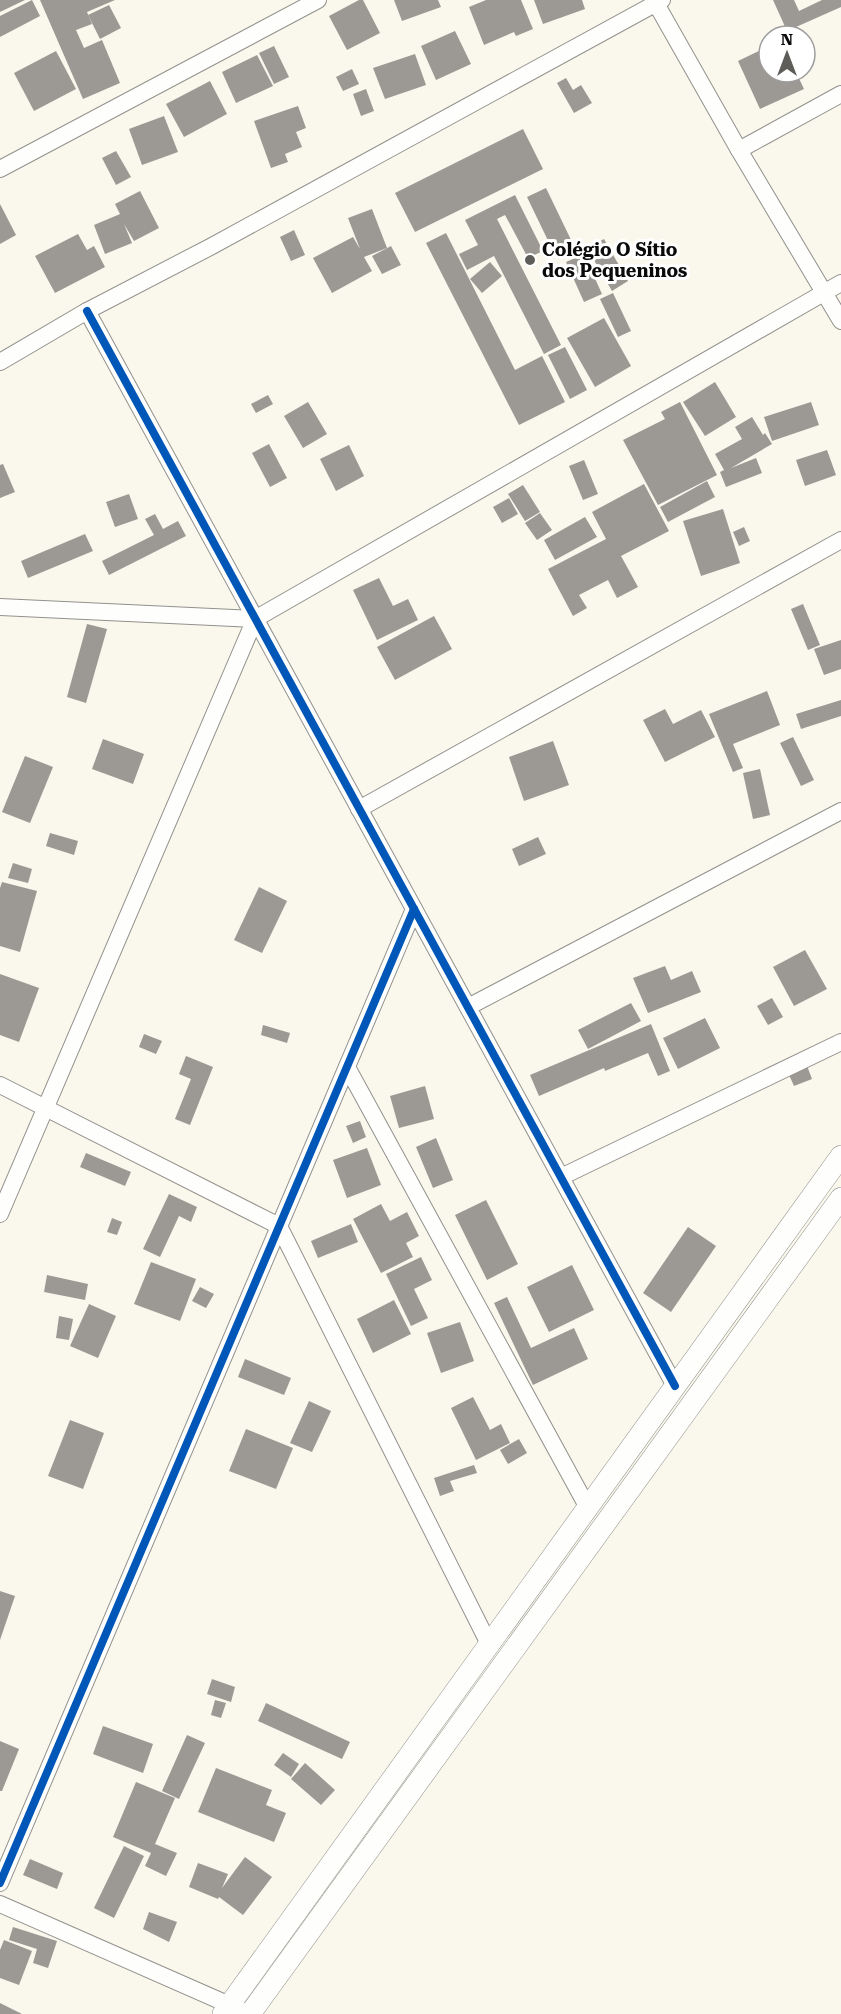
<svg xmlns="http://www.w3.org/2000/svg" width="841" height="2014" viewBox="0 0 841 2014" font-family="'Roboto Serif',serif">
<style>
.building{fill:#9c9994}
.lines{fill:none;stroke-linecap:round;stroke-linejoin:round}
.minor-casing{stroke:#92918c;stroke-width:18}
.tertiary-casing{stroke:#92918c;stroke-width:22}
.minor{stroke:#fefefc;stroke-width:16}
.tertiary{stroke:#fefefc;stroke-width:21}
.cycleway-casing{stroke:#fff;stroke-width:11}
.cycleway{stroke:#0057b8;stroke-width:8}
.poi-dot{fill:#5e5d59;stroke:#fff;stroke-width:2}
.labels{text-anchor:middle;stroke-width:6;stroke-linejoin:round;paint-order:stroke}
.poi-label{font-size:18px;font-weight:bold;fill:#0a0a0a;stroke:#fff;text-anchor:start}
</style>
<rect width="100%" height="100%" fill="#faf7ed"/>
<!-- building -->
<g class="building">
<path d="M0,0h25l-25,12z"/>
<path d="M32,0l8,16 -40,21v-21z"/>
<path d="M40,0h75l-28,12 5,12 -16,6 8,18 18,-8 18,43 -37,16z"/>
<path d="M359,0h4l17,33 -33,17 -18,-34z"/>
<path d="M394,0h44l3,7 -39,14z"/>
<path d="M486,0h35l12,29 -17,7 -2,-4 -30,13 -15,-38z"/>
<path d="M534,0h48l3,9 -42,15z"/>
<path d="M773,0h21l5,11 23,-11h19v7l-54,24z"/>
<path d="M109,5l12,23 -21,11 -12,-24z"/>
<path d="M455,31l16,33 -35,16 -15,-34z"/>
<path d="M274,46l15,31 -15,7 -15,-31z"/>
<path d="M769,46v26h27l8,17 -44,20 -22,-48z"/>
<path d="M56,51l20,38 -42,22 -20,-38z"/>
<path d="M415,54l11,31 -41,14 -12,-31z"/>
<path d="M257,55l16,31 -37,17 -14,-31z"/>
<path d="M352,69l7,15 -16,7 -7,-14z"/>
<path d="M566,78l7,12 8,-5 11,18 -18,10 -17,-30z"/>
<path d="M210,81l17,33 -43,23 -18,-33z"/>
<path d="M366,89l8,22 -13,5 -8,-22z"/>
<path d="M298,106l8,22 -10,4 6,15 -17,7 3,8 -17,6 -17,-47z"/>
<path d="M164,116l14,36 -36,13 -13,-36z"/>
<path d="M523,129l20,40 -128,63 -20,-39z"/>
<path d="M116,151l15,26 -15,8 -14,-27z"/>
<path d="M546,188l27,56 -19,9 -27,-56z"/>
<path d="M140,191l19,37 -25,13 -10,-17 8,19 -27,11 -11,-29 26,-11 -5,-10z"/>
<path d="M515,195l28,56 -15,7 -23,-43 -8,4 64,126 -17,9 -50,-98 -27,14 -8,-16 19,-9 -13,-25z"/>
<path d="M0,204l16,31 -16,9z"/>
<path d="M372,209l15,39 -23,9 8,14 -40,22 -19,-35 40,-21 7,12 -12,-31z"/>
<path d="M294,230l11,25 -14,6 -11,-24z"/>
<path d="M446,233l69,137 27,-14 23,46 -46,23 -93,-182z"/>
<path d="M78,234l9,16 7,-4 11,21 -50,26 -20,-37z"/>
<path d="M604,239l24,42 -16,10 -25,-43z"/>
<path d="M391,246l10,19 -19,9 -10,-18z"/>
<path d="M584,254l18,40 -18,8 -18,-40z"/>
<path d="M490,262l12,14 -20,17 -12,-14z"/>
<path d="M613,293l18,38 -13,6 -18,-38z"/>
<path d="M604,318l27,48 -36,21 -28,-49z"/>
<path d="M565,347l22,43 -17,9 -22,-44z"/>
<path d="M715,382l21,35 -31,19 -22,-34z"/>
<path d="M268,395l5,9 -17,9 -5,-9z"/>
<path d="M308,402l19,32 -24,14 -19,-32z"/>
<path d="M680,402l37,73 -59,30 -35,-65 42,-21 -4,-7z"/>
<path d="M811,402l8,23 -47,16 -8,-24z"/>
<path d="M752,417l11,18 2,-2 7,11 -41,24 25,-10 6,15 -36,14 -6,-15 4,-2 -9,-16 27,-15 -7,-12z"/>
<path d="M269,444l18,34 -17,9 -18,-34z"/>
<path d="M349,445l15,31 -28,15 -16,-32z"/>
<path d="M827,450l9,25 -31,11 -9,-26z"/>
<path d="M584,460l14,34 -15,6 -14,-34z"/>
<path d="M3,464l12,28 -15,6v-33z"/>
<path d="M707,481l8,16 -47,25 -8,-15z"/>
<path d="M644,484l25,47 -48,25 17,31 -21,11 -9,-18 -29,15 8,13 -14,8 -25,-47 58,-30 -14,-27z"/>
<path d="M523,485l17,27 -15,9 -17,-27z"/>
<path d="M129,494l9,25 -23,8 -9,-25z"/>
<path d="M509,498l9,16 -16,9 -9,-16z"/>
<path d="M723,509l17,54 -39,13 -18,-55z"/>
<path d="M540,513l12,17 -15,10 -12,-17z"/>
<path d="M155,514l8,15 15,-8 8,15 -77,39 -7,-14 52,-26 -9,-16z"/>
<path d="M585,517l12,20 -42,23 -11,-20z"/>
<path d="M744,527l6,14 -11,5 -6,-14z"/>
<path d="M85,534l8,17 -65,27 -7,-17z"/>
<path d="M379,578l14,28 15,-7 10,21 -41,20 -24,-50z"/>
<path d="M803,604l17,41 -12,5 -17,-41z"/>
<path d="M434,616l18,33 -57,31 -18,-33z"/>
<path d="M87,624l20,5 -21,74 -19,-6z"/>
<path d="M841,640v29l-17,6 -10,-26z"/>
<path d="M767,691l13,34 -47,19 10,24 -10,4 -24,-58z"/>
<path d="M841,700v16l-40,13 -5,-15z"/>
<path d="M665,709l8,15 28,-14 14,27 -50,25 -22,-42z"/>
<path d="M793,737l21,43 -13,6 -21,-43z"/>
<path d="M103,739l41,15 -11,30 -41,-15z"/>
<path d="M553,741l16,44 -45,16 -15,-44z"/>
<path d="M25,756l28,11 -23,56 -28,-11z"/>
<path d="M760,769l10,46 -17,4 -10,-46z"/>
<path d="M50,833l28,8 -4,14 -28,-9z"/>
<path d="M538,837l8,17 -27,12 -7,-17z"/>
<path d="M13,863l19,6 -4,14 -20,-5z"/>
<path d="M2,882l35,9 -17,61 -20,-6v-58z"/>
<path d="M259,887l28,14 -25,52 -28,-13z"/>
<path d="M805,950l22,39 -33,17 -21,-39z"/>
<path d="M665,966l6,14 21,-9 9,21 -53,21 -15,-35z"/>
<path d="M0,974l39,14 -20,54 -19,-7z"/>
<path d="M772,998l11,19 -15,8 -11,-19z"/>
<path d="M631,1003l10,18 -53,28 -10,-19z"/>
<path d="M705,1018l15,30 -42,21 -15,-31z"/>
<path d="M651,1024l19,47 -12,5 -10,-23 -43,18 -1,-3 -65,28 -9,-21z"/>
<path d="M263,1025l27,8 -3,10 -26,-8z"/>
<path d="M144,1034l18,7 -6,13 -17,-7z"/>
<path d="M186,1056l27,11 -23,58 -15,-6 16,-40 -12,-5z"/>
<path d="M804,1058l8,21 -18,7 -9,-20z"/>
<path d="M425,1086l9,33 -35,9 -9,-32z"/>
<path d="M360,1121l6,16 -13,6 -7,-17z"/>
<path d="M436,1138l17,42 -20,8 -17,-41z"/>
<path d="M367,1148l14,37 -34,13 -14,-38z"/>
<path d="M86,1153l45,19 -6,14 -45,-19z"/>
<path d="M169,1194l28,13 -6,15 -12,-6 -19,41 -17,-8z"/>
<path d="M486,1200l32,64 -31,16 -32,-65z"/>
<path d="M381,1204l9,17 17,-9 12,24 -13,7 7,14 -32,16 -28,-54z"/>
<path d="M112,1218l10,4 -5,13 -10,-3z"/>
<path d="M351,1224l7,18 -40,16 -7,-17z"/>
<path d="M688,1227l28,19 -45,66 -28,-19z"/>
<path d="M421,1257l11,23 -18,9 14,29 -17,8 -25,-52z"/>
<path d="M151,1262l45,17 -16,42 -46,-17z"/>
<path d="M572,1265l22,45 -45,22 -22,-45z"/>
<path d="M47,1275l41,9 -3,16 -41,-8z"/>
<path d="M200,1287l14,7 -8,14 -14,-7z"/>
<path d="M507,1297l24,51 43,-20 14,31 -55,26 -39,-82z"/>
<path d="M394,1300l17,34 -38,19 -16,-34z"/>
<path d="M89,1304l27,12 -18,42 -28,-12z"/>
<path d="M59,1316l14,3 -4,21 -13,-2z"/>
<path d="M460,1322l14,39 -33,12 -14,-40z"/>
<path d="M245,1359l46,19 -7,17 -46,-18z"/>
<path d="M473,1397l17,33 11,-6 9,19 -34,17 -25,-52z"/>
<path d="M309,1401l22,10 -19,41 -22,-9z"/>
<path d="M70,1420l34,13 -21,56 -35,-13z"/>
<path d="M246,1429l47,19 -17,41 -47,-18z"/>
<path d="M519,1439l8,14 -19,11 -8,-14z"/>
<path d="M474,1465l3,8 -27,8 4,10 -14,5 -6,-18z"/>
<path d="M0,1591l15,5 -15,44z"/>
<path d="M212,1679l23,8 -4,15 -24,-8z"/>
<path d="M215,1700l11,3 -5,15 -10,-3z"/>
<path d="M266,1703l84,39 -8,17 -84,-38z"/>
<path d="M103,1726l50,18 -10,29 -50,-19z"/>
<path d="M187,1735l18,8 -26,56 -17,-8z"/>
<path d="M0,1741l19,8 -17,42h-2z"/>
<path d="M283,1753l16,11 -8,13 -17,-12z"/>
<path d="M305,1763l30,27 -14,15 -30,-26z"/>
<path d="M216,1768l56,22 -6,15 20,8 -12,29 -76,-30z"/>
<path d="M136,1782l39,16 -20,46 22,9 -11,23 -21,-10 6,-13 -38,-16z"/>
<path d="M124,1846l20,10 -30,62 -20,-10z"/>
<path d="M245,1857l27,20 -29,38 -24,-18 -1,2 -29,-12 9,-24 30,11 -6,14z"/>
<path d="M30,1859l33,14 -6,16 -34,-14z"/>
<path d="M149,1912l28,10 -8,20 -26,-13z"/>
<path d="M13,1927l44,14 -9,27 -15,-5 4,-14 -28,-9z"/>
<path d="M4,1940l28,11 -13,34 -19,-7v-28z"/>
<path d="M0,2003l22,11h-22z"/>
</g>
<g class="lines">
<!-- minor casing -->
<g class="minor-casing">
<g id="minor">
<path d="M654,0l85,150 102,171"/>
<path d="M739,150l102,-56"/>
<path d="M0,169l318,-169"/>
<path d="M87,311l588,1075"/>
<path d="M0,362l87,-51 125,-65 450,-246"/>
<path d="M0,607l255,12 586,-336"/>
<path d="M359,809l482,-269"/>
<path d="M468,1007l373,-196"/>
<path d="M347,1067l241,441"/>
<path d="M0,1085l279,141 210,418"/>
<path d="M561,1177l280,-135"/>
<path d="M0,1214l255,-595"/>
<path d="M0,1883l414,-974"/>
<path d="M0,1904l241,106"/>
</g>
</g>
<!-- tertiary casing -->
<g class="tertiary-casing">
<g id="tertiary">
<path d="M223,2014l618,-858"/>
<path d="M250,2014l591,-816"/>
</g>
</g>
<!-- minor -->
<use href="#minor" class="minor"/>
<!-- tertiary -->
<use href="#tertiary" class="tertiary"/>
<!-- cycleway casing -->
<g class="cycleway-casing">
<g id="cycleway">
<path d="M87,311l588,1075"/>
<path d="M0,1883l414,-974"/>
</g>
</g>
<!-- cycleway -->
<use href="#cycleway" class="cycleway"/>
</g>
<!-- markers -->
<circle class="poi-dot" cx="530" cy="260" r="6"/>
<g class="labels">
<!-- poi labels -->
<g class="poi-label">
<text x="542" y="256">Colégio O Sítio<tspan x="542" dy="21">dos Pequeninos</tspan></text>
</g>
</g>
<!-- north arrow -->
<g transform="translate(787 54)"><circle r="28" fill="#ffffff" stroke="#9d9d9d" stroke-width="1.5"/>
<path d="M0-4.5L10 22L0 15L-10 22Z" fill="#5e5d59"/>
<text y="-9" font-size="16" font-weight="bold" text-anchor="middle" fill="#0a0a0a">N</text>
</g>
</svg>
